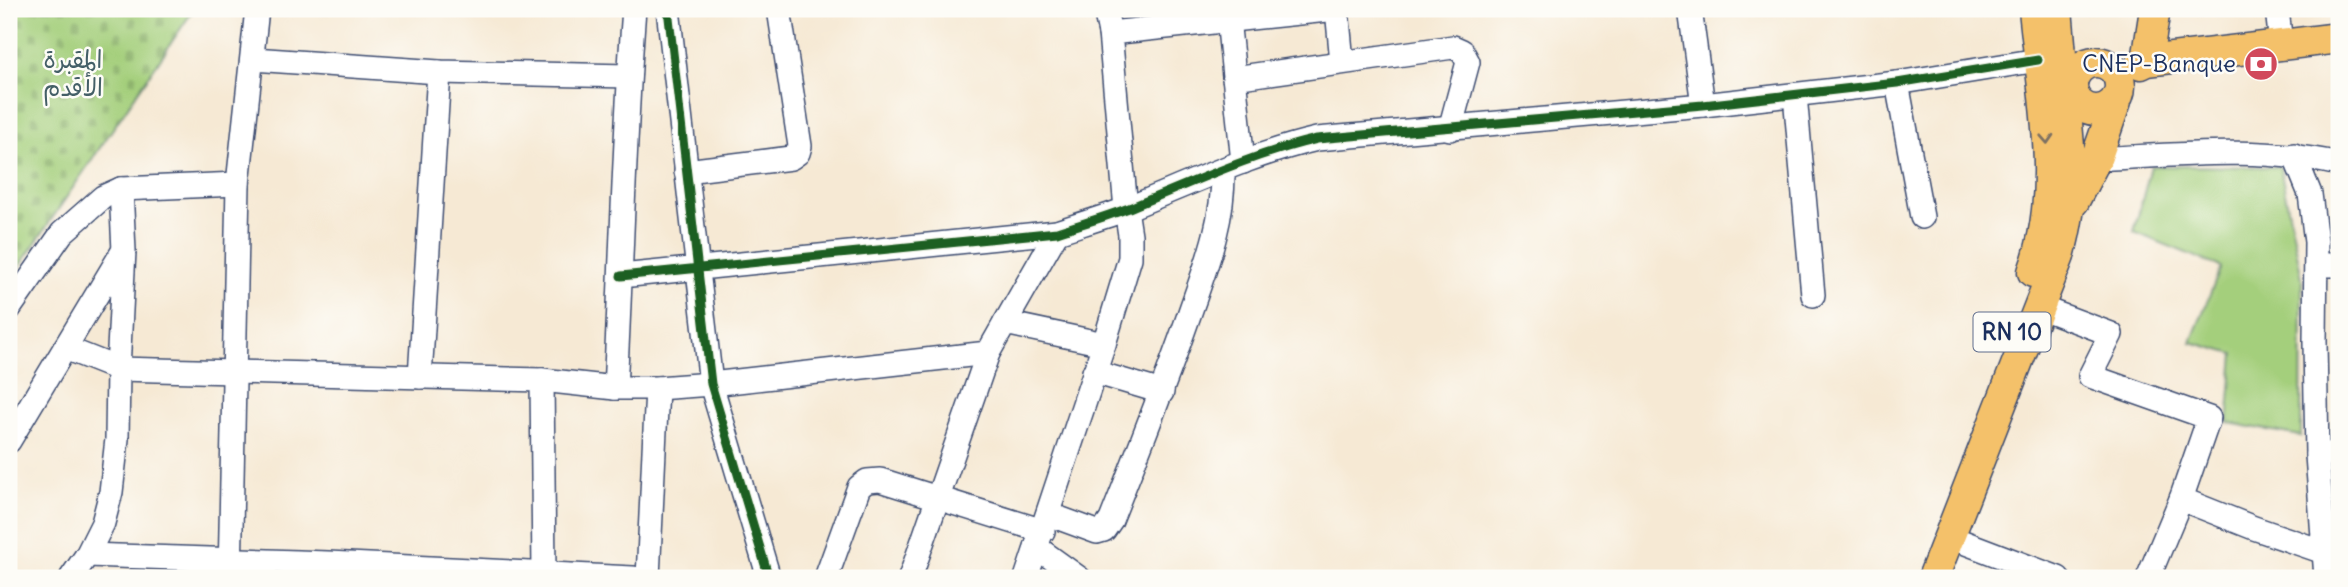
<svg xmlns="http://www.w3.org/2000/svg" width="2348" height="587" viewBox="0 0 2348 587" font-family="Delius,'Playpen Sans Arabic',sans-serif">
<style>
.cemetery{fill:url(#cemetery-stones);stroke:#607f6c;stroke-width:2}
.green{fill:#a4cf7b;stroke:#607f6c;stroke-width:2}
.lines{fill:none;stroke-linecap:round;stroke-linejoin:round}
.minor-casing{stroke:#3c4b70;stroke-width:26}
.major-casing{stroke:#3c4b70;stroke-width:33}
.minor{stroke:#fff;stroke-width:23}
.major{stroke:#f4c16a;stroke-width:30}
.cycleway-casing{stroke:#fdfcf7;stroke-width:13}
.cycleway{stroke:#1b5e20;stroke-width:9}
.oneway{stroke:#7d7163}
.labels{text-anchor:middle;stroke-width:5;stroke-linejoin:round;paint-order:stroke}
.shield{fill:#fdfcf7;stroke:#5f6c8c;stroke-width:2}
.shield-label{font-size:23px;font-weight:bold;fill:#1b2f5e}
.park-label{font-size:24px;fill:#445f67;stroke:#fdfcf7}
.poi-label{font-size:24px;fill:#1b2f5e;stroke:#fdfcf7;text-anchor:end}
</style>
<defs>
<pattern id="cemetery-stones" width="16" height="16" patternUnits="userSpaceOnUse" patternTransform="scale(1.75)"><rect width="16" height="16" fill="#a4cf7b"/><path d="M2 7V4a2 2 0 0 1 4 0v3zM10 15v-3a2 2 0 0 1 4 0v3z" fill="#8db26d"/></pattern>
</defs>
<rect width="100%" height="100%" fill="#fdfcf7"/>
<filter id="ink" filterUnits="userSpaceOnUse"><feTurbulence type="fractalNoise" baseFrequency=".0143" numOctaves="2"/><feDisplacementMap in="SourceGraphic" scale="14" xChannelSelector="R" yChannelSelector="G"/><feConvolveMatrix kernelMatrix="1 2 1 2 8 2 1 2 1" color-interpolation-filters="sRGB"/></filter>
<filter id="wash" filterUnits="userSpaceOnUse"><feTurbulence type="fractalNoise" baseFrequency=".00686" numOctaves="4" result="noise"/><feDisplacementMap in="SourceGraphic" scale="28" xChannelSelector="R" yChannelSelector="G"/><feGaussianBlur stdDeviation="1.57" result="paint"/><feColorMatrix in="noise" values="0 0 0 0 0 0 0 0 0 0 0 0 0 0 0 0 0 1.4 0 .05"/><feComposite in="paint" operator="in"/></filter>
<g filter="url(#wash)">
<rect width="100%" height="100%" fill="#f6e9d4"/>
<!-- cemetery -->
<path class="cemetery" d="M9,9h185l-185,273z"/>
<!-- green -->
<path class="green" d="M2151,166l129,1 22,111 -1,158 -73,-13 6,-69 -43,-12 30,-75 -87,-35z"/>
</g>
<g filter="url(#ink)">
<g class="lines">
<!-- minor casing -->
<g class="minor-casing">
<g id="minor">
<path d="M634,9c-10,126 -12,252 -19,379h42l54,-4 277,-31 17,-30 99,21 -78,234"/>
<path d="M668,9l43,375 58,194"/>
<path d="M1105,9l5,24"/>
<path d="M1227,9l16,153"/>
<path d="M1690,9l13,96"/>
<path d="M2277,9l4,36"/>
<path d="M253,59l186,13 190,4"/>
<path d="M1234,78l219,-31 9,4 6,11 -18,67"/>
<path d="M1897,83l25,134"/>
<path d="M1795,95l18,200"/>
<path d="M2294,155l16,39 6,48 -1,101 2,112 9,123"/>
<path d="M2096,159c82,-4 163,-13 243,5"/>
<path d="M686,171l105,-13 7,-5 2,-7 -21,-137"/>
<path d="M2317,265h22"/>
<path d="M621,276l436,-44c24,-8 48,-15 72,-24 62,-25 123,-54 188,-69l386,-34 194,-22 141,-23"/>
<path d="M2039,307l72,27 -21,42 119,42 -28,81"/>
<path d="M9,309l53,-76 41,-36 18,-8 117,-5"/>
<path d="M1005,323l52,-91"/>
<path d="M1104,344l26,-86v-23l-4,-26 -16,-176 227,-24 5,53"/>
<path d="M65,348l53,21 424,11 73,8"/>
<path d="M1094,372l68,20"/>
<path d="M420,377l19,-305"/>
<path d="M542,380l2,193"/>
<path d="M9,441l113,-188"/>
<path d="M2317,455l22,-2"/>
<path d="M1048,514l49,18 7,-2 7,-10c27,-68 54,-136 78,-205 17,-49 35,-93 34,-145"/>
<path d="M1950,537l108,41"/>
<path d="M1036,547l43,31"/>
<path d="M87,555l241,8 305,15"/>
<path d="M71,578l16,-23 16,-32 8,-31 6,-53 1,-70 6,-118 -3,-62"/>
<path d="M230,578l8,-394 19,-175"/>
<path d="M648,578l9,-190"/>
<path d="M826,578l33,-91 8,-6 13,-1 163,51"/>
<path d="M910,578l78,-225"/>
<path d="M2148,578l33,-79 73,29 70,24"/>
</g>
</g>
<!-- major casing -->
<g class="major-casing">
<g id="major">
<path d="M2147,61l8,-52"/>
<circle cx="2096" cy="86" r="24"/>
<path d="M2141,64l6,-3 192,-23"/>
<path d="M2074,201l22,-42 20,-58"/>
<path d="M2033,272c31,-84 9,-177 1,-263"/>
<path d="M1933,578l126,-322c8,-29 13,-56 12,-87l-14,-160"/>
</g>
</g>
<!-- minor -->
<use href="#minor" class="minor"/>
<!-- major -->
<use href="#major" class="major"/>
<!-- cycleway casing -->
<g class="cycleway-casing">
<g id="cycleway">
<path d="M668,9l43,375 58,194"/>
<path d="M621,276l436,-44c24,-8 48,-15 72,-24 62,-25 123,-54 188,-69l386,-34 194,-22 141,-23"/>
</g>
</g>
<!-- cycleway -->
<use href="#cycleway" class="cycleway"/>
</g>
<!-- one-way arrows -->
<defs><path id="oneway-chevron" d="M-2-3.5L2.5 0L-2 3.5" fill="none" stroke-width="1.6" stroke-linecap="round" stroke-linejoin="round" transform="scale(1.75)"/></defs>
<use class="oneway" href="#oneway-chevron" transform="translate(2047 139) rotate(87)"/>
</g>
<!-- icons -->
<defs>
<g id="bank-disc" transform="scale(1.75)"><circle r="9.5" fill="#d1495b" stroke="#fdfcf7"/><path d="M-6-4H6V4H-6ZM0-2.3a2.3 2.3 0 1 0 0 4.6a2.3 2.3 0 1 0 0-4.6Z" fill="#fff"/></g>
</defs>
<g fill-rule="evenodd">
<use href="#bank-disc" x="2261" y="64"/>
</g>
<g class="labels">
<!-- shield labels -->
<rect class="shield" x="1973.5" y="312.5" width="77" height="39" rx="5"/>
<g class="shield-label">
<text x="2012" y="340">RN 10</text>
</g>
<!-- park labels -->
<g class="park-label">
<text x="73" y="68">المقبرة<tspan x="73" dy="28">الأقدم</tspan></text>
</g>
<!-- poi labels -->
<g class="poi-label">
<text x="2236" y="72">CNEP-Banque</text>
</g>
</g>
<!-- margin -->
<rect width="2348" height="587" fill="none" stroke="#fdfcf7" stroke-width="35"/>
</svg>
